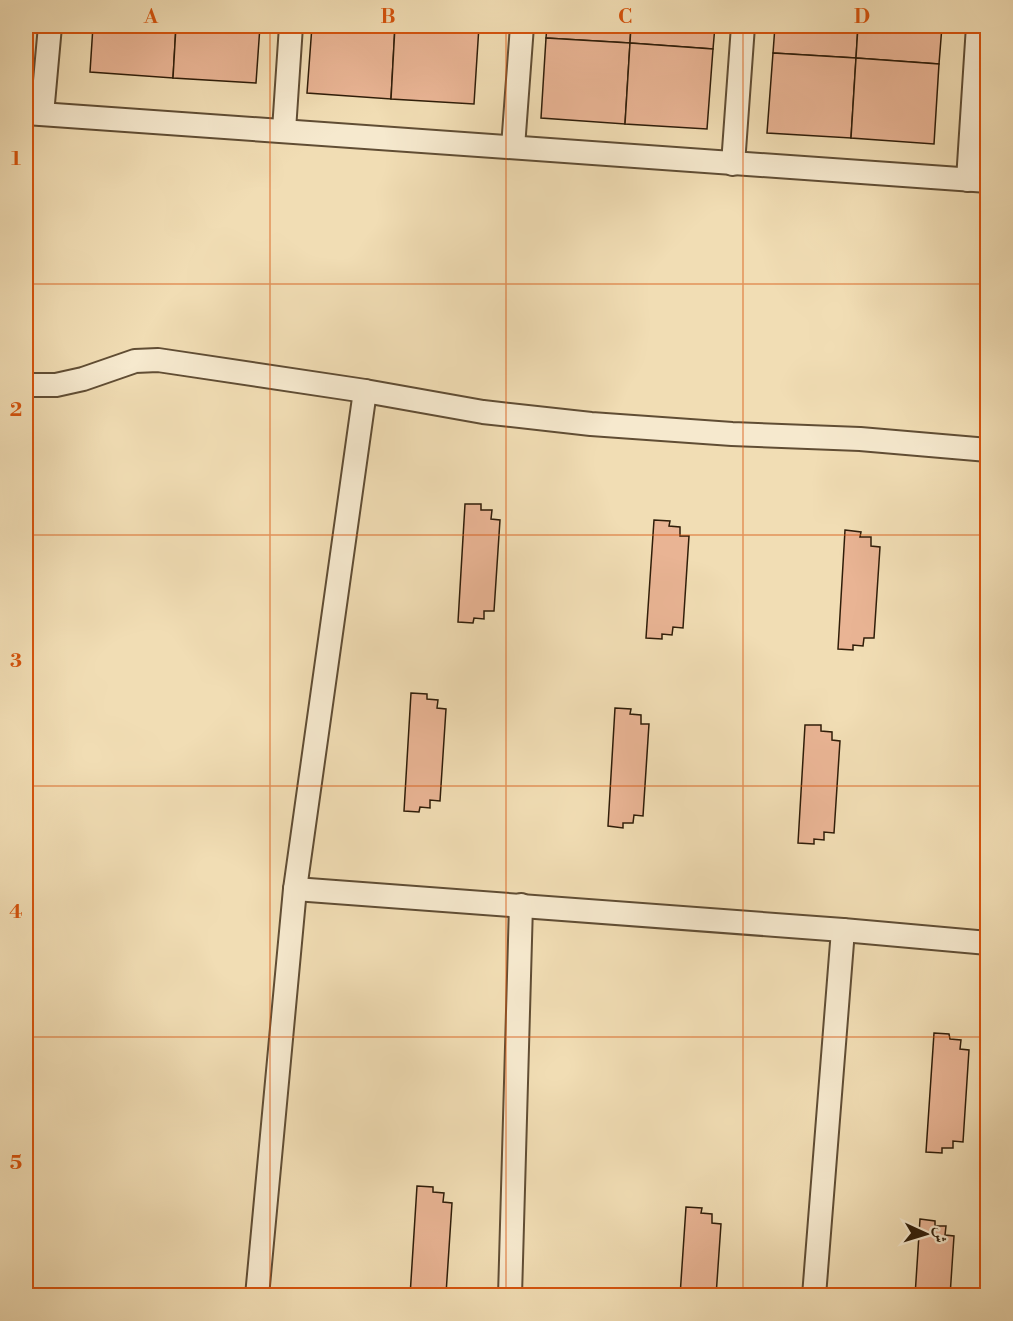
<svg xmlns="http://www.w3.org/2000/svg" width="1013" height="1321" viewBox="0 0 1013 1321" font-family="'Libre Bodoni',Amiri,serif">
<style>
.building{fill:#e9b494;stroke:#2f1d09;stroke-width:1.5}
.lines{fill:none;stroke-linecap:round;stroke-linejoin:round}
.minor-casing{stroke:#604d34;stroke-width:26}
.minor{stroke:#f6e9ce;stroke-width:22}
.grid{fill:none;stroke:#d6530c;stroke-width:1.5;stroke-opacity:0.55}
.neatline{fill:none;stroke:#d6530c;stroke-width:2}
.grid-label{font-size:20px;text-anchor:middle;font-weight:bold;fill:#d6530c}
</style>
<rect width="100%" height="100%" fill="#f1ddb4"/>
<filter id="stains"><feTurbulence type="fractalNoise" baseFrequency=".00333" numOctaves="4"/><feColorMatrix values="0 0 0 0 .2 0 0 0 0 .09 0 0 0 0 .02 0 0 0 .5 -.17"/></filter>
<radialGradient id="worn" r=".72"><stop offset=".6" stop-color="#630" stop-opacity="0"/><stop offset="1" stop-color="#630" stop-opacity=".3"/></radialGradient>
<!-- building -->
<g class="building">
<path d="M93,26h83l-3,52 -83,-6z"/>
<path d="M176,26h84l-4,57 -83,-5z"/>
<path d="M312,26h83l-4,73 -84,-6z"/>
<path d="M395,26h84l-5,78 -83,-5z"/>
<path d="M547,26h84l-1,17 -84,-5z"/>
<path d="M631,26h84l-2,23 -83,-6z"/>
<path d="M775,26h83l-2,32 -83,-5z"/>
<path d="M858,26h84l-3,38 -83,-6z"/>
<path d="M546,38l84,5 -5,81 -84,-6z"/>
<path d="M630,43l83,6 -6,80 -82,-5z"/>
<path d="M773,53l83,5 -5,80 -84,-5z"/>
<path d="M856,58l83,6 -5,80 -83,-6z"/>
<path d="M465,504h16v6h11l-1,9 9,1 -6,91h-10v8l-10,-1 -1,5 -15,-1z"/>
<path d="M654,520l16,1 -1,5 11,1v9h9l-6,92 -10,-1 -1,8 -10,-1v5l-16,-1z"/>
<path d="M845,530l16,2 -1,5h11v9l9,1 -6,91h-10l-1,8 -10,-1v5l-15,-1z"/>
<path d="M411,693l16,1v5l11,1 -1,8 9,1 -6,92 -10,-1v8l-10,-1 -1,5 -15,-1z"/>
<path d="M615,708l16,1 -1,5 11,1v9h8l-6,92 -9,-1 -1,8h-10v5l-15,-2z"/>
<path d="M805,725h16v6l11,1v8l8,1 -6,92 -10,-1v8l-10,-1v5l-16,-1z"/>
<path d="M934,1033l15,1 1,5 11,1 -1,9 9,1 -6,92 -10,-1v7h-11v5l-16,-1z"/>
<path d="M417,1186l16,1v5l11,1 -1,9 9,1 -6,91 -36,2z"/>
<path d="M686,1207l16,1 -1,5 11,1v9l9,1 -5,72h-36z"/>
<path d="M920,1219l15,2v5h11l-1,9 9,1 -4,60h-35z"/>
</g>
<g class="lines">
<!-- minor casing -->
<g class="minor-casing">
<g id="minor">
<path d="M26,113l962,68"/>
<path d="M42,114l8,-88"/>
<path d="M284,130l7,-104"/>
<path d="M513,147l9,-121"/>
<path d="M733,164l10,-138"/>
<path d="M968,180l10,-154"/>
<path d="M26,385h30l27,-6 52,-18 23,-1 207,31 118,21 108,12 141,10 128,5 128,11"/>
<path d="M295,889l548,41 145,13"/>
<path d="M257,1296l38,-407 70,-498"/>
<path d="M510,1296l11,-391"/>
<path d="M814,1296l29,-366"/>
</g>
</g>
<!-- minor -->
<use href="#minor" class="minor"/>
</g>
<!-- grid -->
<path class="grid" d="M270,26v1270M506,26v1270M743,26v1270M26,284h962M26,535h962M26,786h962M26,1037h962"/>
<!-- margin -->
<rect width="1013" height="1321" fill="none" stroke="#f1ddb4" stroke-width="66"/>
<!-- north arrow -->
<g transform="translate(926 1234) rotate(94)" stroke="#f6e9ce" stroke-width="4.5" paint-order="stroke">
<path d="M0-4.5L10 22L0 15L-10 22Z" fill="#2f1d09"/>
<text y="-9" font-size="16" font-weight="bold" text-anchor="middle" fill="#2f1d09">ش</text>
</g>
<rect x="33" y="33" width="947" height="1255" class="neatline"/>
<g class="grid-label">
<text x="151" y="23">A</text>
<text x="388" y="23">B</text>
<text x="625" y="23">C</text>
<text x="862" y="23">D</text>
<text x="16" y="165">1</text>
<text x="16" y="416">2</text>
<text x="16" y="667">3</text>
<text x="16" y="918">4</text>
<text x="16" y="1169">5</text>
</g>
<rect width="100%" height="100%" filter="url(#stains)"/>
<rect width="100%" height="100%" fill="url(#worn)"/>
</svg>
